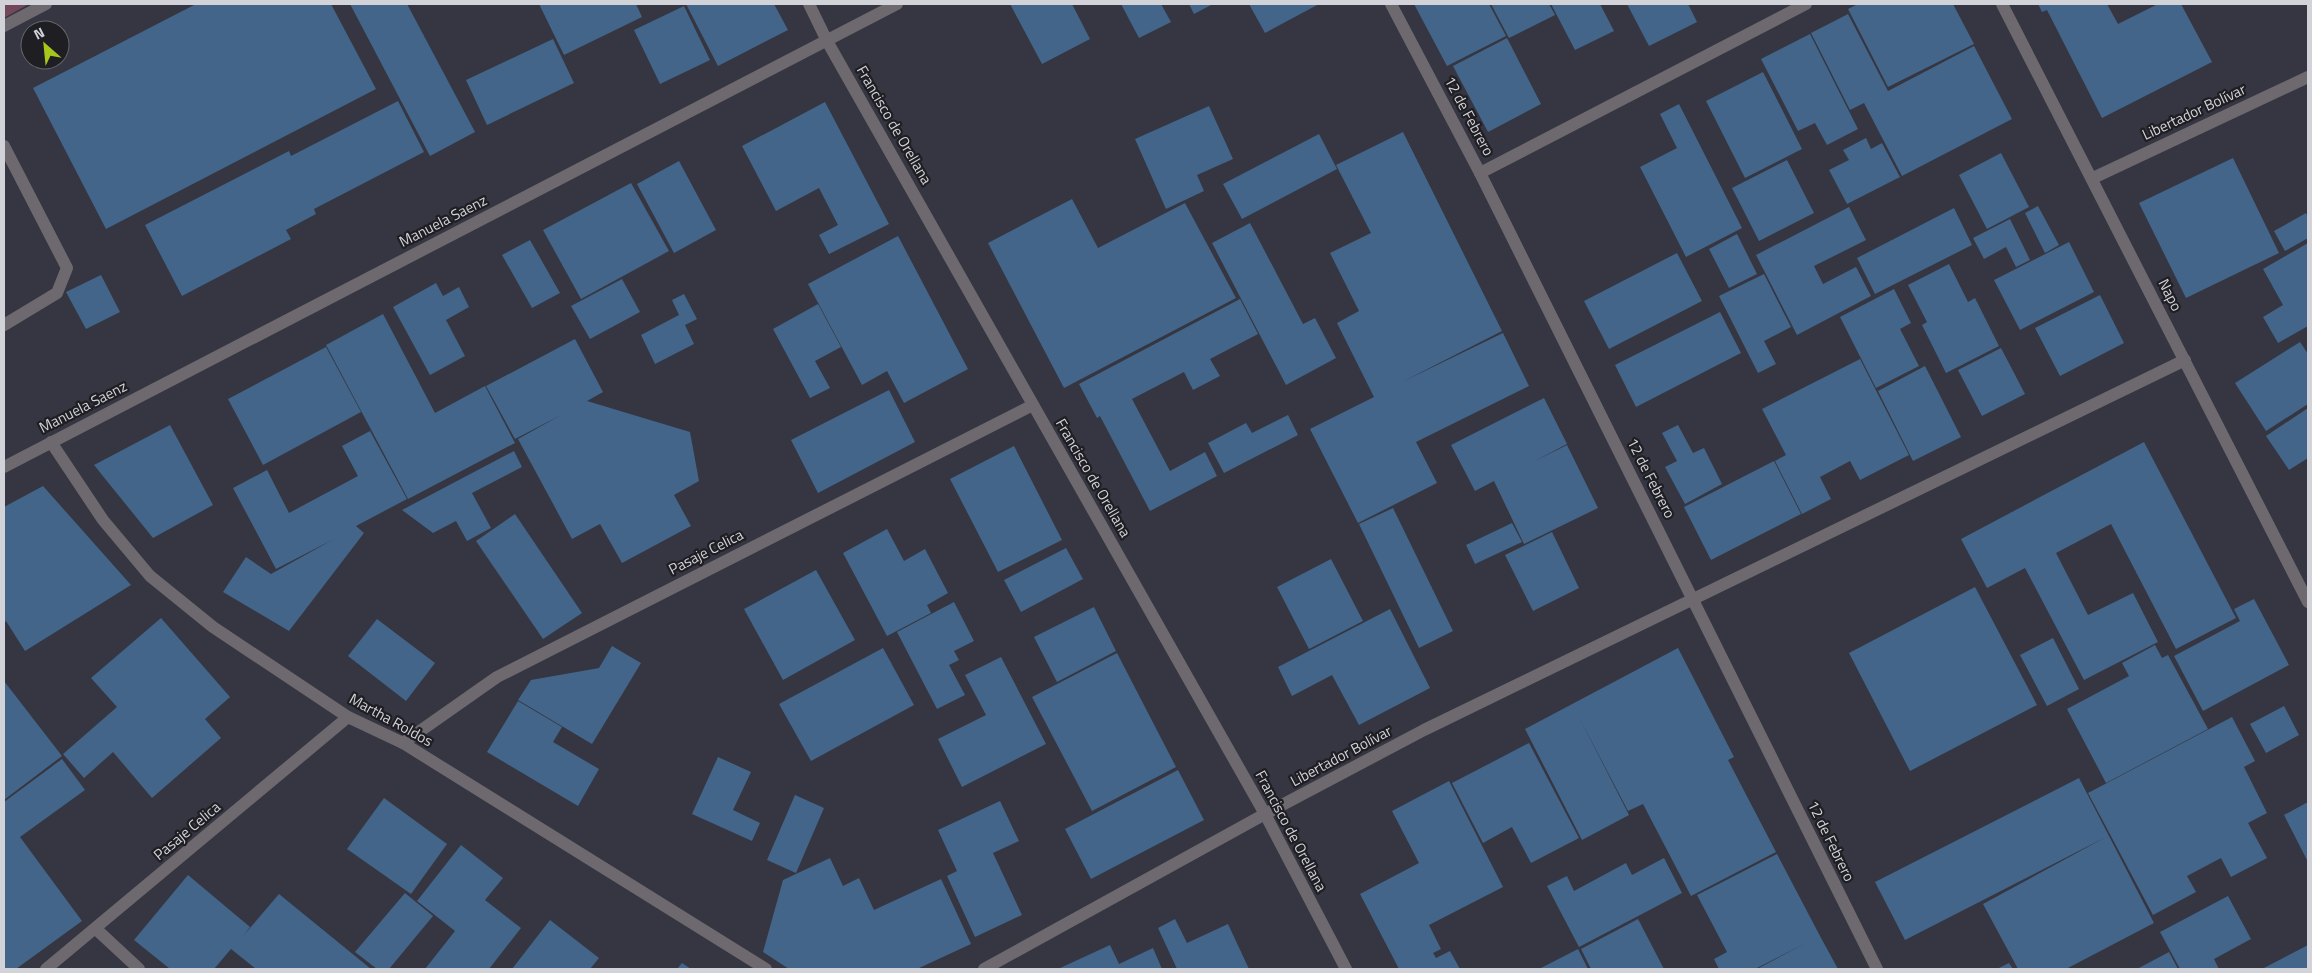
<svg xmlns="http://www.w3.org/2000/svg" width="2312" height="973" viewBox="0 0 2312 973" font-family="'Titillium Web',sans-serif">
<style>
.green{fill:#73475d}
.building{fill:#426589}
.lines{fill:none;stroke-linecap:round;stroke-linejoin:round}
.minor{stroke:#6d696e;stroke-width:12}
.labels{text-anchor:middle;stroke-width:4.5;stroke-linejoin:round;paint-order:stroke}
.street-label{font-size:15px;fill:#d2d2d9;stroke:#1e1e23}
</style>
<rect width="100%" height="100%" fill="#353641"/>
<!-- green -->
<path class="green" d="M4,4h25l-25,14z"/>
<!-- building -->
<g class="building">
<path d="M196,4h135l45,85 -270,140 -73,-141z"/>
<path d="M350,4h57l68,128 -45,24z"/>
<path d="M539,4h97l6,13 -78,38z"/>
<path d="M686,4h88l14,26 -70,36z"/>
<path d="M1010,4h62l18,35 -48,25z"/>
<path d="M1121,4h40l10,18 -32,16z"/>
<path d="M1189,4h24l-19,10z"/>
<path d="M1249,4h70l-54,29z"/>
<path d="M1414,4h75l17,32 -59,30z"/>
<path d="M1491,4h58l6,11 -46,23z"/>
<path d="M1551,4h49l14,27 -39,19z"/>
<path d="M1627,4h61l9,18 -48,24z"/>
<path d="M1858,4h95l21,40 -86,43 -40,-78z"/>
<path d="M2038,4h69l11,20 40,-20h23l31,58 -110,56 -55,-108 -5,2z"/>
<path d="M684,6l26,54 -50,24 -26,-54z"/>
<path d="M1848,14l40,77 86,-45 38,73 -110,57 -38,-73 -14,7 -39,-77z"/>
<path d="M1810,34l48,95 -31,16 -12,-22 -17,8 -37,-72z"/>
<path d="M1507,38l34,66 -53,28 -35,-66z"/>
<path d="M553,39l21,44 -87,42 -21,-45z"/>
<path d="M1763,72l39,77 -57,29 -39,-77z"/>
<path d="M398,101l26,51 -110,57 2,5 -30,16 5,9 -109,57 -37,-71 144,-74 2,5z"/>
<path d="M825,102l64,122 -60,30 -10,-19 19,-10 -19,-37 -43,23 -34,-65z"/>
<path d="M1679,104l63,124 -56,29 -46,-90 37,-19 -17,-34z"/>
<path d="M1209,106l24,53 -36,16 7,16 -38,18 -31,-70z"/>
<path d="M1403,132l99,199 -100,51 101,-49 26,53 -113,56 21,41 -79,40 -48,-94 64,-32 -37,-74 22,-12 -29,-58 41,-20 -35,-68z"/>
<path d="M1319,134l18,35 -95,50 -19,-35z"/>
<path d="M1866,138l5,11 11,-6 18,34 -53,27 -18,-34 20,-10 -6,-10z"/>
<path d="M2001,153l28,54 -42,22 -28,-54z"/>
<path d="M2233,158l46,95 -93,45 -47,-95z"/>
<path d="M1787,160l27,53 -55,28 -27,-53z"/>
<path d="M679,161l37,69 -42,23 -37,-69z"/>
<path d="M631,183l38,68 -88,48 -38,-69z"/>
<path d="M1072,199l26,49 87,-45 51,95 -172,90 -76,-145z"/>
<path d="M2038,206l21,39 -14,8 -20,-40z"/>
<path d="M1849,207l17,33 -52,26 9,18 33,-17 15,29 -74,39 -41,-80z"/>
<path d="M1954,208l18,37 -97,49 -18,-36z"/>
<path d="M2306,213l2,5v20l-23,13 -11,-20z"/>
<path d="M2010,219l20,41 -14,7 -10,-20 -22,12 -11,-21z"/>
<path d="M1250,223l53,101 12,-6 21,40 -50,27 -74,-142z"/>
<path d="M1737,234l20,40 -28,14 -20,-39z"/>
<path d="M898,236l70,133 -64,34 -17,-32 -25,14 -54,-101z"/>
<path d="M530,240l30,53 -28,15 -30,-53z"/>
<path d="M2069,242l25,50 -74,38 -26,-50z"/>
<path d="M2308,243v83l-30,17 -15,-26 20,-12 -20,-36z"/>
<path d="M1677,253l25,48 -93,48 -25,-48z"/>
<path d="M1949,264l19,38 7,-4 24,48 -53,27 -24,-48 5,-3 -19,-37z"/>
<path d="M1764,274l27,53 -27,14 12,23 -18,9 -39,-77z"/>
<path d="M101,275l19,37 -34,17 -20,-37z"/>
<path d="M622,279l18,33 -50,27 -19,-33z"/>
<path d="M436,283l7,13 16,-9 10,20 -23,13 19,36 -35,19 -37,-68z"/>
<path d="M1894,289l17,34 -11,6 19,37 -43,22 -36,-71z"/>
<path d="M684,294l13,25 -12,6 9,19 -39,20 -14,-29 38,-20 -7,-15z"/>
<path d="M2100,295l24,48 -64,33 -25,-48z"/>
<path d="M1240,299l18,35 -48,25 10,17 -27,14 -9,-18 -52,27 38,72 35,-19 12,24 -67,35 -50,-95 -3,2 -18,-34z"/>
<path d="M818,304l23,43 -26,14 15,27 -20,10 -37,-69z"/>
<path d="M1720,312l21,41 -105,54 -21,-42z"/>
<path d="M383,314l52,99 50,-27 30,57 -107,56 -82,-154z"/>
<path d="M575,339l28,53 -16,9 103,31 9,49 -25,14 17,31 -69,37 -22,-39 -28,15 -54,-100 43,-24 -46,24 -29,-53z"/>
<path d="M2300,342l8,12v50l-42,27 -31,-48z"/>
<path d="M326,347l35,65 -98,53 -35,-66z"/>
<path d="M2001,348l24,46 -43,22 -24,-46z"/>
<path d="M1860,359l49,96 -49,25 -10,-19 -30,16 11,22 -29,15 -27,-53 11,-6 -24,-46z"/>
<path d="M1925,366l36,71 -48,24 -35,-70z"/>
<path d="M889,390l26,52 -97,51 -27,-53z"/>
<path d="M1544,398l23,46 -34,18 34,-17 31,63 -74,36 -30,-63 -19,10 -24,-46z"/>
<path d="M2308,408v50l-19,12 -23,-34z"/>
<path d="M1288,415l10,20 -74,38 -16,-30 38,-20 6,10z"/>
<path d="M170,425l43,80 -60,33 -59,-73z"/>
<path d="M1678,425l15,28 11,-5 18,36 -37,20 -20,-37 12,-6 -15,-28z"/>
<path d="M370,431l37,68 -51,27 8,7 -75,98 -66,-39 23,-35 25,17 63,-35 -58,30 -43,-81 34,-18 22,43 69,-37 -16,-30z"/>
<path d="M2144,442l92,176 -60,31 -65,-125 -55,29 32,62 45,-22 25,49 -74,38 -59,-112 -38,20 -26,-49z"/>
<path d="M1014,446l48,94 -64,32 -48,-93z"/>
<path d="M514,451l8,16 -50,26 19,35 -24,13 -11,-20 -23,12 -31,-23z"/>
<path d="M1774,461l27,53 -90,46 -27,-53z"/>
<path d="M43,486l88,99 -106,66 -19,-30 -2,2v-116z"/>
<path d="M1393,508l60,123 -34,17 -60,-124z"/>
<path d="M515,514l67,99 -39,26 -67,-98z"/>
<path d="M1512,523l10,19 -47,22 -9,-19z"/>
<path d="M887,529l17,32 21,-12 23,44 -21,12 4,8 -44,23 -44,-83z"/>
<path d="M1552,532l27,56 -46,23 -28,-56z"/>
<path d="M1066,548l17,31 -62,33 -17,-32z"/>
<path d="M1331,559l32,62 -54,28 -32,-62z"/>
<path d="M816,570l39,70 -72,40 -39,-71z"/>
<path d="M1975,587l62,118 -127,66 -61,-118z"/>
<path d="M2254,599l35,66 -86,46 -29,-55 66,-35 -6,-12z"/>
<path d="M954,602l20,39 -20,10 5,9 -10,5 16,30 -28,14 -40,-77z"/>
<path d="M1094,607l22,44 -59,31 -23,-45z"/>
<path d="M1390,609l40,79 -71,37 -27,-50 -40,21 -14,-29z"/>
<path d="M161,618l69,79 -25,22 16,19 -69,60 -39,-46 -29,26 -21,-24 54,-47 -26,-29z"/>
<path d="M377,619l58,44 -29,38 -58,-45z"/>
<path d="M2053,638l26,51 -32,17 -27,-51z"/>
<path d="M2155,645l7,13 6,-3 40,74 -102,54 -39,-74 62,-33 -7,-13z"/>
<path d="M612,646l29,17 -49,81 -74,-44 13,-20 68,-12z"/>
<path d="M883,648l31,57 -103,56 -32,-57z"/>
<path d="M1678,648l56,109 -6,3 48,92 -85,44 -48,-92 -15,7 -49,-94 50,98 -47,25 -57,-111z"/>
<path d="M1117,653l59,114 -84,44 -60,-114z"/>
<path d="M1001,657l45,87 -84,43 -24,-48 48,-24 -21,-40z"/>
<path d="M4,681l58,75 -58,44z"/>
<path d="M518,701l44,26 -9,15 46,27 -21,37 -91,-54z"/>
<path d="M2284,706l15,29 -33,18 -16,-29z"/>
<path d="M2232,717l23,44 -11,6 23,46 -19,10 19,35 -36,19 -10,-19 -34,18 9,16 -43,23 -65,-122z"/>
<path d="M1529,743l50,95 -48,25 -19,-36 -29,16 -31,-60z"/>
<path d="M718,757l33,15 -18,38 27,13 -8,18 -60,-27z"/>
<path d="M62,759l23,31 -65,47 62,84 -66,48h-12v-167z"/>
<path d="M1178,770l26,50 -113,59 -26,-50z"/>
<path d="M2079,778l75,145 -88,46h-48l-35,-65 123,-67 -201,103 -30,-58z"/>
<path d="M1449,781l54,106 -74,38 12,24 -8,4 3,5 14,-7 10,18h-61l-39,-75 59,-31 -27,-52z"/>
<path d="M795,795l29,13 -28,65 -29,-13z"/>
<path d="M384,798l63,46 -36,50 -64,-45z"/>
<path d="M1000,801l19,40 -26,12 29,62 -47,22 -28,-61 10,-5 -19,-41z"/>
<path d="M2308,802v60l-24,-47z"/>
<path d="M461,845l42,33 -18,22 36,28 -32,41h-64l30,-38 -38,-30z"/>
<path d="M1777,854l43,82 18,33h-81l49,-26 -51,26h-36l-5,-10 13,-7 -30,-57z"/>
<path d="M830,858l13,28 16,-8 15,32 67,-31 30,65 -54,25h-128l-26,-17 20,-72z"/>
<path d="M1664,858l18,35 -103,54 -32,-61 20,-10 7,15 52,-28 6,12z"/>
<path d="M188,875l62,52 -6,8 35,-41 92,75h-115l-25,-20 -17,20h-44l-36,-29z"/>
<path d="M405,893l28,23 -44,53h-12l-22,-17z"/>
<path d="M2228,896l23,43 -37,20 5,10h-39l-20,-37z"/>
<path d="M1175,919l12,24 41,-19 21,45h-72l-19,-41z"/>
<path d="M1638,919l26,50h-73l-10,-20z"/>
<path d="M550,920l49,38 -9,11h-78z"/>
<path d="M1110,945l9,19 34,-16 9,21h-104z"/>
<path d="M2308,945v24h-46z"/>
<path d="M1578,949l10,20h-49z"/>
<path d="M2169,952l9,17h-41z"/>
<path d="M682,963l9,6h-14z"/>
<path d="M2009,963l4,6h-16z"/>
</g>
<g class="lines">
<!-- minor -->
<g class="minor">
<path d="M809,4l18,37 438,773 81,155"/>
<path d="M1391,4l89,169 397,796"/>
<path d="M2002,4l306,598"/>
<path d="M4,26l42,-22"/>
<path d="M4,146l63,122 -10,25 -53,32"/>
<path d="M1480,173l326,-169"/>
<path d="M2093,178l215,-101"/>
<path d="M51,442l52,78 47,56 63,51 135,90 55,26 363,226"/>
<path d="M4,467l893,-463"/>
<path d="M403,743l94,-66 536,-272"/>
<path d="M96,929l43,40"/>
<path d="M46,969l302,-252"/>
<path d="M984,969l281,-155 159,-84 761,-370"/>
</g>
</g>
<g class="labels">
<!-- street labels -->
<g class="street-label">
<text transform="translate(2194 112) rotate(-25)" y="5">Libertador Bolívar</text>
<text transform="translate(1469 116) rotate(62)" y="5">12 de Febrero</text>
<text transform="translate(894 125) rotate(60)" y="5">Francisco de Orellana</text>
<text transform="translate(443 221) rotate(-27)" y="5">Manuela Saenz</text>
<text transform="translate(2170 295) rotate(63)" y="5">Napo</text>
<text transform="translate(83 407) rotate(-27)" y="5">Manuela Saenz</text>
<text transform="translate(1093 478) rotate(60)" y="5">Francisco de Orellana</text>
<text transform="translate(1651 478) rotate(63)" y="5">12 de Febrero</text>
<text transform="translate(706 552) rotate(-27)" y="5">Pasaje Celica</text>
<text transform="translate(391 720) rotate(29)" y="5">Martha Roldos</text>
<text transform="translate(1341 756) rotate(-28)" y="5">Libertador Bolívar</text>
<text transform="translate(187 831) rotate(-40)" y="5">Pasaje Celica</text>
<text transform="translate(1291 831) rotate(62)" y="5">Francisco de Orellana</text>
<text transform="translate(1831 841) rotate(64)" y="5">12 de Febrero</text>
</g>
</g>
<!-- border -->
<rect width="2312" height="973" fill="none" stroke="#d2d2d9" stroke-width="10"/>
<!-- north arrow -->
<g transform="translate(45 45) rotate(333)"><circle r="24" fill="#1e1e23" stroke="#66666c"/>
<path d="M0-4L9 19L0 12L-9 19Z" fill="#a8c71d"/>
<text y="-8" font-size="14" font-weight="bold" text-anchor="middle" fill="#d2d2d9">N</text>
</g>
</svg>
